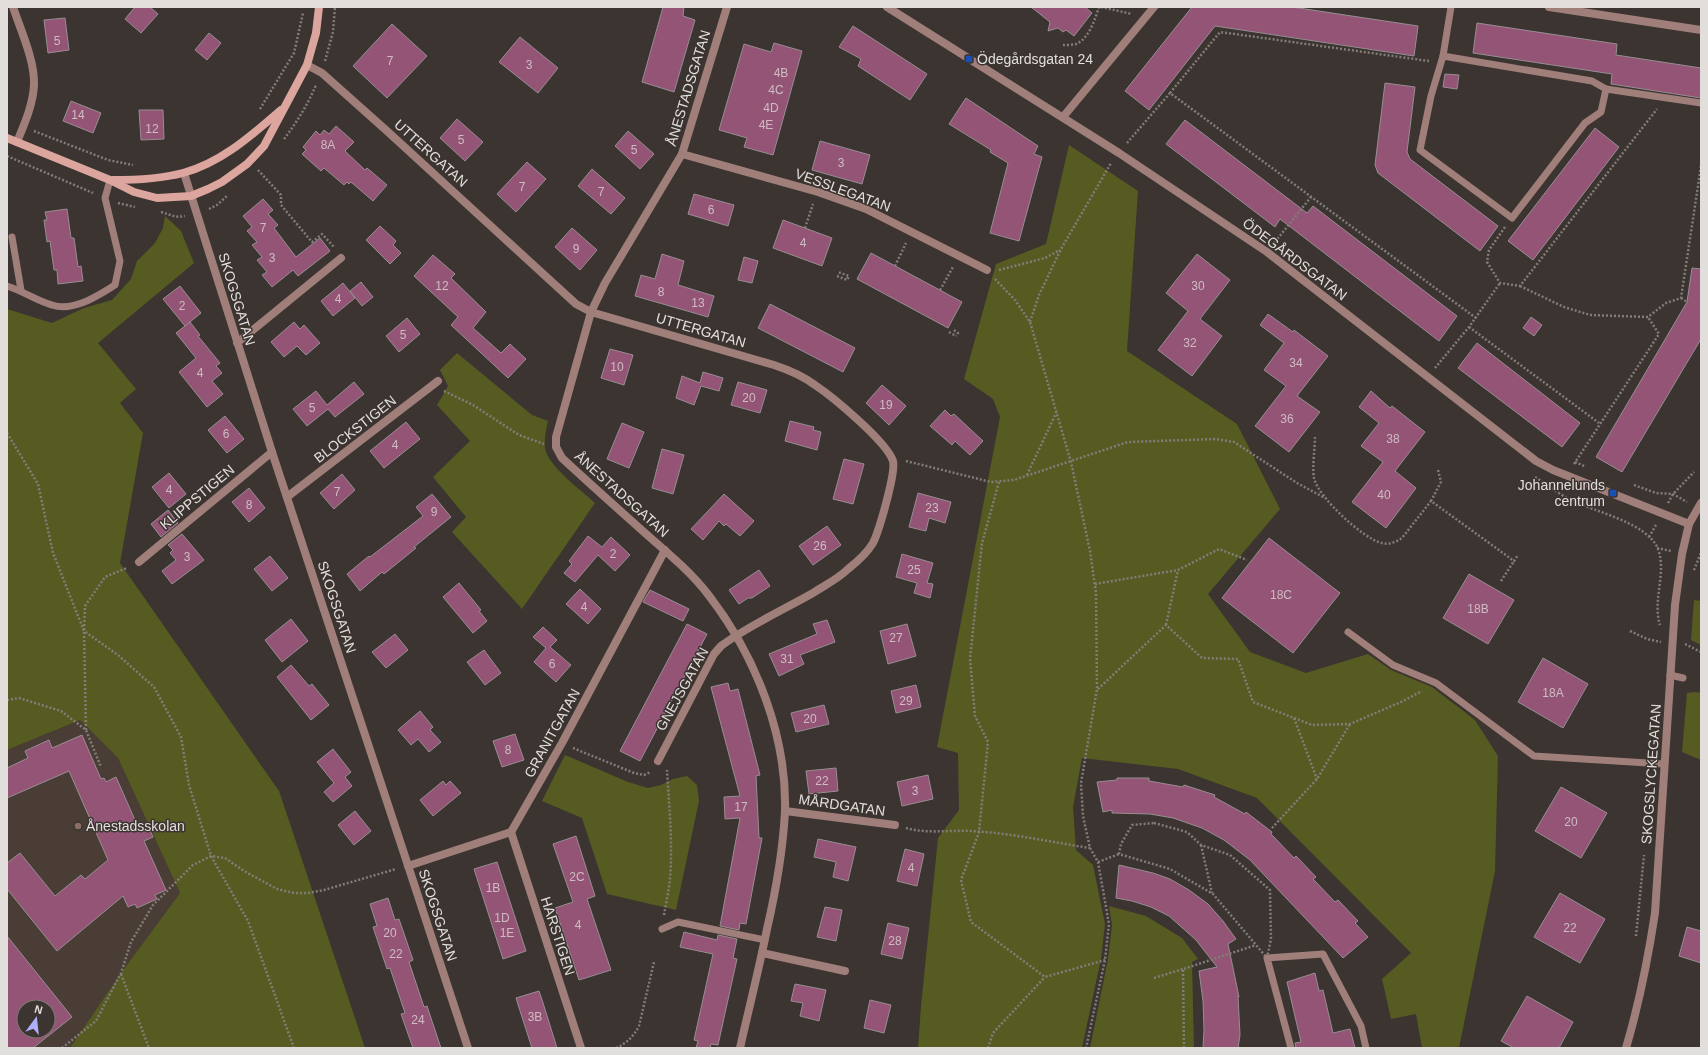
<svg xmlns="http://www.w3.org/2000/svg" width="1708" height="1055" viewBox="0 0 1708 1055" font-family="Arial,sans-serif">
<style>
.built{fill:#493d35;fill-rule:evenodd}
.green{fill:#565b21}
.building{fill:#935476;stroke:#978e92;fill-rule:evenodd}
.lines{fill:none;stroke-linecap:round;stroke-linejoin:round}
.path{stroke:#827d79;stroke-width:2.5;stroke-dasharray:2 2;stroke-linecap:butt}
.service{stroke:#a07e79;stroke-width:7}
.minor{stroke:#a07e79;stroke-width:8}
.tertiary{stroke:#a07e79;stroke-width:8}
.secondary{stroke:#dca69e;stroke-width:8}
.transit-dot{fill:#1a4fb4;stroke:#3b3430;stroke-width:1.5}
.education-dot{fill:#8d6e63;stroke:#3b3430;stroke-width:1.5}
.labels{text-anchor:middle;stroke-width:3;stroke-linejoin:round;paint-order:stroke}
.number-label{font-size:12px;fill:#cebcc2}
.poi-label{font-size:14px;fill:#e2dedb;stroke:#3b3430;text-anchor:start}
.street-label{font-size:14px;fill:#e2dedb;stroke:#3b3430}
</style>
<rect width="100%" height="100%" fill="#3b3430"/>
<!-- built -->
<path class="built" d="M80,720l38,38 62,135 -59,80 -51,75h-63v-298zM24,1007h24v24h-24z"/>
<!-- green -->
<g class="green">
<path d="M1069,145l69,46 -11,160 110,73 43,85 -72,85 42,58 56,21 62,-19 23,16 41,17 43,33 23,36 -3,115 -36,177h-37l-6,-34 -25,5 -9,-40 29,-26 -154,-155 -79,-29 -96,-11 -9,49 3,43 17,15 12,59 -4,35 -19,89h-164l3,-42 17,-168 21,-28 -1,-57 -21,-6 63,-330 -7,-18 -29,-20 32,-115 50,-20z"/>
<path d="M165,216l16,15 13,32 -96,80 38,46 -16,14 23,30 -23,130 159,228 86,257h-295l51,-75 59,-80 -62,-135 -38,-38 -73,30v-441l45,14 32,-15 28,-8 19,-21 6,-18 18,-18 8,-15z"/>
<path d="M457,353l75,62 16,6c-2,10 -5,21 -2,31 7,18 35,38 49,51l-73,106 -70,-77 14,-15 -33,-40 37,-36 -33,-36 11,-19 -8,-16z"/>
<path d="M1694,600l7,1v44l-10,-5z"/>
<path d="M1695,692l6,1v67l-19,-8 5,-59z"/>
<path d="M565,755l63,27 20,6 13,-3 12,-6 14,-3 10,9 2,16 -23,109 -69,-16 -25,-76 -40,-17z"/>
<path d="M1109,906l37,10 36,22 16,21 -6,3 2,86h-104l18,-89 4,-34z"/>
</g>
<!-- building -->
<g class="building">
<path d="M135,7h15l8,7 -17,19 -16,-14z"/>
<path d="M663,7h21l-1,9 12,4 -21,72 -32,-10z"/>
<path d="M1031,7h54l7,6 -18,23 -8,-6 -3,2 -5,-4 -10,3 2,-9z"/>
<path d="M1192,7h100l126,19 -4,30 -199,-30 -66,84 -24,-19z"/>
<path d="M65,18l4,32 -21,3 -4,-33z"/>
<path d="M1477,23l140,21 -1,11 85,13v30l-90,-14 1,-10 -139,-21z"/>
<path d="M392,24l35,32 -40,42 -34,-32z"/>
<path d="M853,26l74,48 -17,26 -52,-34 3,-7 -22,-12z"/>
<path d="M209,33l12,10 -14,17 -12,-10z"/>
<path d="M520,37l38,31 -20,25 -39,-31z"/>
<path d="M774,43l28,8 -29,104 -29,-8 3,-9 -28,-8 25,-86 27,8z"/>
<path d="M1445,74l14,1 -2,14 -14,-2z"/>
<path d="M1385,83l30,4 -8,65 3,7 88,67 -18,25 -102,-78 -3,-8z"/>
<path d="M966,98l72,48 -4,8 8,3 -23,84 -29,-8 18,-70 -18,-11 1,-2 -42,-26z"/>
<path d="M71,101l30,12 -8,20 -30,-12z"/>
<path d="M139,110h24l1,29 -23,1z"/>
<path d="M457,119l26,23 -18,19 -25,-23z"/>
<path d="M1185,120l122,93 6,-7 144,110 -18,25 -159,-122 -5,8 -109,-83z"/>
<path d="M336,126l18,16 -9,9 20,19 2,-2 20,17 -14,16 -22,-19 -2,2 -2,-2 -3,3 -20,-17 -3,3 -19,-17 4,-4 -3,-3 13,-16 4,4 4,-5 5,4z"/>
<path d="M1595,128l24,19 -86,113 -25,-19z"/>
<path d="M628,131l26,23 -14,15 -25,-23z"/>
<path d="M820,141l50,14 -8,29 -50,-14z"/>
<path d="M527,162l19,17 -30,33 -19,-18z"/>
<path d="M592,169l33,29 -14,16 -33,-28z"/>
<path d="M694,194l40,11 -6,21 -40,-12z"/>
<path d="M263,199l10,11 -5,4 10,11 -4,3 22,29 24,-19 10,13 -32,25 -5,-6 -21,17 -10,-12 5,-3 -10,-12 5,-3 -10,-12 5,-3 -10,-11 5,-4 -9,-11z"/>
<path d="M67,209l4,29h3l4,29 3,-1 2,15 -25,3 -1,-14h-3l-4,-29 -3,1 -3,-22h3l-2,-8z"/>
<path d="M783,220l49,18 -10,28 -49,-18z"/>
<path d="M380,226l16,15 -3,4 8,8 -11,11 -24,-24z"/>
<path d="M572,228l25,22 -17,20 -25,-23z"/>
<path d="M871,253l91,49 -14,26 -91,-49z"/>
<path d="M662,254l22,7 -6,24 36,11 -6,21 -73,-21 6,-21 14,4z"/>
<path d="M1197,254l33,26 -30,39 22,17 -30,40 -34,-26 30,-39 -22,-18z"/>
<path d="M433,255l22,19 -4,4 35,34 -13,16 28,25 9,-9 16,15 -18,19 -57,-53 7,-8 -44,-41z"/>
<path d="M744,257l14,4 -6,22 -14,-3z"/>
<path d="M1692,268l9,1v70l-79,133 -26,-15 91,-155z"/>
<path d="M361,282l12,15 -11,9 -12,-15z"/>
<path d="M343,283l12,15 -22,18 -12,-15z"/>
<path d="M180,286l21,27 -16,13 -22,-27z"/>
<path d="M770,304l85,44 -12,24 -85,-44z"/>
<path d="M1268,314l25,18 1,-2 34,26 -31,40 23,16 -31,40 -34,-26 31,-40 -22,-16 20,-27 -24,-18z"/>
<path d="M1531,317l11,8 -8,11 -11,-8z"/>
<path d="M407,318l13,16 -21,18 -13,-16z"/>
<path d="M190,322l10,13 -2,1 22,27 -4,3 6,7 -10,8 11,13 -16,13 -28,-35 17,-14 -20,-25z"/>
<path d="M294,322l6,7 4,-4 16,18 -14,12 -9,-9 -13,11 -13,-15z"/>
<path d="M1477,343l103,80 -18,24 -104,-79z"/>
<path d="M610,349l23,6 -9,30 -23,-7z"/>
<path d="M703,372l20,6 -4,13 -18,-5 -7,19 -18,-7 6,-22 18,7z"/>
<path d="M354,382l10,12 -29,23 -7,-8 -21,17 -14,-17 23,-18 11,14z"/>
<path d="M738,382l29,8 -7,23 -29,-8z"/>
<path d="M882,385l24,21 -17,19 -23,-22z"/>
<path d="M1371,391l19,17 2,-2 33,26 -30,39 21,17 -30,40 -34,-26 31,-40 -22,-16 18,-23 -20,-16z"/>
<path d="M945,410l6,6 3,-2 29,27 -13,14 -15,-14 -3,4 -22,-19z"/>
<path d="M225,416l19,23 -17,14 -19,-23z"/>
<path d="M790,421l24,6 -1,3 8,2 -4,18 -32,-9z"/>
<path d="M406,422l14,17 -36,29 -14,-17z"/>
<path d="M622,423l22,9 -15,36 -22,-9z"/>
<path d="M662,449l22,6 -11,39 -21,-6z"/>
<path d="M844,459l20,5 -11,40 -20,-5z"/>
<path d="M169,473l17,21 -17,14 -17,-21z"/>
<path d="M342,474l13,16 -21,19 -14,-16z"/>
<path d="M249,488l16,20 -16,14 -17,-20z"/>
<path d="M918,493l33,9 -6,21 -16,-5 -3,13 -17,-4z"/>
<path d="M432,494l19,23 -37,30 2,1 -32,26 -2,-2 -22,19 -13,-17 22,-18 1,1 53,-41 -7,-9z"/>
<path d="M724,494l30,27 -14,15 -14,-12 -2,2 -5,-5 -16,19 -12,-11z"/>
<path d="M168,510l10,13 -17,14 -10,-13z"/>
<path d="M827,526l14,19 -28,20 -14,-19z"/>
<path d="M182,534l22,26 -32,24 -10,-13 14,-11 -6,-7 3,-3 -5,-5z"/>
<path d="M588,536l14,11 9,-10 19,18 -15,16 -17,-16 -23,27 -11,-9 8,-9 -3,-3z"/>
<path d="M1269,538l71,55 -47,60 -71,-55z"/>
<path d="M902,554l31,9 -6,20 6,1 -3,14 -16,-5 3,-10 -21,-6z"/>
<path d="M270,556l18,22 -16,13 -18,-22z"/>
<path d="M759,570l11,16 -18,12h-4l-9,6 -10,-14z"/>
<path d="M1469,574l45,26 -26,44 -45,-26z"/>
<path d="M459,583l22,27 -2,1 8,10 -14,12 -30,-36z"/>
<path d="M580,589l21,20 -13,15 -22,-20z"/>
<path d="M650,590l39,19 -6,12 -40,-19z"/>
<path d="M291,619l17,22 -26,21 -17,-22z"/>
<path d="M827,620l8,22 -35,13 4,9 -25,12 -10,-22 48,-20 -4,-10z"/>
<path d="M687,624l20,10 -67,127 -20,-10z"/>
<path d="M907,624l9,32 -28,8 -8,-33z"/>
<path d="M543,627l14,13 -7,7 21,18 -15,17 -22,-20 12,-14 -13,-11z"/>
<path d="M395,634l13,16 -22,18 -14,-16z"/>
<path d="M484,650l17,23 -16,12 -18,-23z"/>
<path d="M1543,658l45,26 -25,44 -45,-26z"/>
<path d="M291,665l18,21 3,-2 17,21 -18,15 -34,-43z"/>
<path d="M728,683l2,8 8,-2 22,86 -4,1 3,62h3l-16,86 -6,-1 -1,7 -19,-4 20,-108 -15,1 -1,-22 16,-1 -29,-109z"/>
<path d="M916,685l5,22 -25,6 -5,-22z"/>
<path d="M824,705l5,19 -33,8 -5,-19z"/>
<path d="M420,711l13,16 -3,3 11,12 -12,10 -11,-13 -7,6 -13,-15z"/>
<path d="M515,734l9,26 -22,7 -9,-26z"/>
<path d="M82,735l19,44 3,-1 2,4 10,-5 22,50 9,-4 6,14 -9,4 22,49 -11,5 2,4 -20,9 -2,-4 -7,3 -5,-11 -66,55 -50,-62v-26l13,-10 35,43 26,-21 4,4 23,-19 -39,-89 -62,27v-30l21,-10 -3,-7 24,-11 3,8z"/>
<path d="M333,749l18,23 -6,5 7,9 -19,16 -9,-10 10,-9 -17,-21z"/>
<path d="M836,768l2,23 -29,3 -3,-23z"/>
<path d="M928,775l5,24 -31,7 -5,-24z"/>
<path d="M1117,778h32v3l34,6 1,-2 31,10 -1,2 31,17 1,-2 26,20 -1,2 23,24 2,-2 20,21 -3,2 22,23 3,-2 20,21 -3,2 13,14 -25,21 -93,-98 -26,-20 -22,-12 -29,-10 -23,-4 -38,-1v-3l-9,2 -6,-30 20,-2z"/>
<path d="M443,781l3,4 4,-4 11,12 -28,23 -13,-16z"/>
<path d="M1561,787l46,26 -26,45 -46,-27z"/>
<path d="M355,811l16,20 -17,14 -16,-20z"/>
<path d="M576,836l19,60 -8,3 24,71 -32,10 -24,-72 18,-6 -20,-58z"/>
<path d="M818,839l38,8 -8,34 -15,-4 3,-15 -22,-5z"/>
<path d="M905,849l19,5 -7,32 -20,-5z"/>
<path d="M497,862l29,89 -23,8 -29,-90z"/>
<path d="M1119,865l34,8 17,6 19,11 19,14 15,17 13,18 -8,5 11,53 -1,-1 2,39 -2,13h-35l1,-18 -1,-29 -4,-30 18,-4 -21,-27 -27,-24 -18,-9 -19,-6 -16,-3z"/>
<path d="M1560,893l45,26 -25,44 -46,-26z"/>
<path d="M388,898l7,22 4,-1 14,41 -4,2 15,45 3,-1 14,42h-28l-12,-34 4,-1 -15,-45 -3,1 -14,-42 4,-1 -7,-22z"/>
<path d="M825,907l17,3 -6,31 -19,-4z"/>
<path d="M888,923l21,5 -7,31 -21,-5z"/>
<path d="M1687,927l14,4v32l-22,-7z"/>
<path d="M684,932l33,8 1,-5 19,4 -4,19 4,1 -19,86 -7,-1 -1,4h-14l2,-7 -4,-1 19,-86 -33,-7z"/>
<path d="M7,936l65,81 -39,31h-26zM24,1007h24v24h-24z"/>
<path d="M1315,973l4,18 4,-1 10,43 17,-4 5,19h-59l-1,-5 6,-1 -14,-60z"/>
<path d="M795,984l31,6 -7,31 -19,-5 3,-13 -12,-2z"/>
<path d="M539,991l5,15 13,42h-25l-11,-34 -5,-16z"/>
<path d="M1527,996l46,26 -14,26h-45l-13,-7z"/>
<path d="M870,1000l21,5 -7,28 -20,-5z"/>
</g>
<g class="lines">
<!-- path -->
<g class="path">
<path d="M1101,7l31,7"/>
<path d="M1063,45c4,0 9,0 13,-1 13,-5 19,-25 23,-37"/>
<path d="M325,61l8,-29 2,-25"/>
<path d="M1170,93l50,-61 209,29"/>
<path d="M260,109l34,-56 9,-40"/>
<path d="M34,131l74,29 25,5"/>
<path d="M284,139c13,-17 24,-35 32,-54"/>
<path d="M1127,143l43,-50 306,225"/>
<path d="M7,156l86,37"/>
<path d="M258,170l23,25v10l31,37 10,-8 12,13"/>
<path d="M118,203l17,4"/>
<path d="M209,209l8,-4 10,-9"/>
<path d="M161,212c10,3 14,6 24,4"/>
<path d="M1505,227l-16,23 -2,12 13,21 20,3 137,-177"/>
<path d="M805,228l8,-24"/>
<path d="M1275,242l36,-45"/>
<path d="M895,266l11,-23"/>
<path d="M999,270l46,-12 15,-8"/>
<path d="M837,276l10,4 2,-4 -11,-4"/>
<path d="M995,279l20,21 15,22 41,140 19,89 6,42 1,96 -16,94 2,33 7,32 8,14 11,62 -4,36 -19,88"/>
<path d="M1520,286l44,21 26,8 58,2 18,-14 15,-5 20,-132"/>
<path d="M940,290l13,-23"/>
<path d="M1681,298l6,4"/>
<path d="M1030,322l9,-27 22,-46 50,-86"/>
<path d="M1469,327l130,96"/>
<path d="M954,330l4,3 -2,3"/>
<path d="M949,332l7,4"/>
<path d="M1435,368l34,-41 31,-44"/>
<path d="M444,391l29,14 46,30 25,9"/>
<path d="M7,433l31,51 15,69 31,78 34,24 36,32 27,50 8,48 22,71 37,65 46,127"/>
<path d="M1315,437c0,11 -3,31 -1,41 4,19 49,61 68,65 7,2 14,-1 20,-5l29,-37"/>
<path d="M906,461l85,21 23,-2 114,-38 88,-3 18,3 63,41 28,15"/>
<path d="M1575,462l9,4"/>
<path d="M1574,464l85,-130 -11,-17"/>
<path d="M1438,470l3,12 -10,19 83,60 4,-6"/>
<path d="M1027,475l29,-62"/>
<path d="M1535,477c12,8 24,17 36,23 24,12 77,23 87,49 9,24 -6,51 2,76"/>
<path d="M999,482l-17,61 -12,116 5,57 13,26 -9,90 -18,48 10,42 74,55 60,-17"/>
<path d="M1634,485l22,8 17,1 14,8"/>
<path d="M1668,503l5,-9 21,-22"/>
<path d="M1649,537l7,-12"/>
<path d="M1657,548l14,3"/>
<path d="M1694,570l7,-17"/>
<path d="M1501,581l13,-20"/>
<path d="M1095,584l83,-14 41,-21 28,11"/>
<path d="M1166,625l12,-55"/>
<path d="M1630,631l17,8 14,3"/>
<path d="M1685,644l16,8"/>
<path d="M1098,689l68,-64 36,33 36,1 15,43 59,23 38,-1 51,-22 21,-11"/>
<path d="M7,700l12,-2 42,13 25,19 15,37"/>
<path d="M1294,718l23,61"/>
<path d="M86,730l-2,-99 1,-25 20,-29 22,-9"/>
<path d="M573,748l61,25 10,2 7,-3"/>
<path d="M1154,823l33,9 14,13 29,10 40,35 1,49 -4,19 -54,-64 -43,-25 -51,-15 2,-10 11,-19z"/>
<path d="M906,828c21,6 44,2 65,3 40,2 79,11 119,17"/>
<path d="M1272,828l45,-49 33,-55"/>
<path d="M1201,845l11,48"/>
<path d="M1098,862l21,-8"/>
<path d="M664,915c2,-12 5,-25 6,-37 3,-36 -1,-72 -3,-108"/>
<path d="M1636,936l8,-81"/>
<path d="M121,974l28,74"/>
<path d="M1154,978l29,-9"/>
<path d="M62,1048l34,-27 25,-48 10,-31 22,-37 40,-40 18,-9 14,2 19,13 33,18 17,4h14l16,-3 72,-21"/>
<path d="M616,1048c11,-5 17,-11 23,-22l15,-64"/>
<path d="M988,1048l5,-15 52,-56"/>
<path d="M1184,1048l-1,-79 73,-24"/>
</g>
<!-- service -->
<g class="service">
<path d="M1451,7l-8,49 -12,40 -11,54 92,68 73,-95 16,-11 5,-23"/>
<path d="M1443,56l149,25 14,8 95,14"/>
<path d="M12,237l9,53"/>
<path d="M7,286c16,5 30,15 45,19 22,7 45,-9 63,-20l5,-24 -15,-63 5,-18"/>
<path d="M1348,632l45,33 43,18 98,73 130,8"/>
<path d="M1670,675l13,3"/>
<path d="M662,929l16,-7 87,18"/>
<path d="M1291,1048l-24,-90 56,-4 38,72 5,22"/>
</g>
<!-- minor -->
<g class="minor">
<path d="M13,7c8,24 22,54 21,78 -1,20 -10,40 -17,57"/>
<path d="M727,7l-45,147 -77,129 -14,29 -35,125v10l6,11c27,25 55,50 83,75 23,20 47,40 65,64 46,60 77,139 75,214 -2,40 -9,79 -18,118 -8,40 -18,79 -27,119"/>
<path d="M887,7l232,146 148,99 269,209 17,9 136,54"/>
<path d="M1549,7l152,23"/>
<path d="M307,65l15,8 65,58 189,173 15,8 183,53c15,5 29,11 41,20 18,12 72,57 78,76 3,12 -14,70 -20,82 -6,10 -16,19 -25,26 -10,10 -23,16 -35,24 -30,17 -65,33 -92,53l-7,8 -56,107"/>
<path d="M1063,117l91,-110"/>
<path d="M682,154l136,38 48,17 121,61"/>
<path d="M237,343l104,-85"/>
<path d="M287,497l151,-116"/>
<path d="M139,562l133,-110"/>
<path d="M785,811l110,14"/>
<path d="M511,832l70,216"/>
<path d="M408,866l103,-34 51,-89 103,-193"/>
<path d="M762,953l83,18"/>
<path d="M1626,1048c13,-44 22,-89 29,-135l20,-308 7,-51 7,-30 12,-21"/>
</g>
<!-- tertiary -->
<path class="tertiary" d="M184,173l88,279 196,596"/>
<!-- secondary -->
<g class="secondary">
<path d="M7,138l103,42 24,12 23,6 34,-2 17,-7 14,-7 25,-18 17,-18 43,-81 9,-32 3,-26"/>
<path d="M113,180c23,0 47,-1 70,-7 38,-10 69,-38 98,-63"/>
</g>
</g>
<!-- markers -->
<g class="transit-dot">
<rect x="965" y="55" width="8" height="8" rx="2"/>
<rect x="1609" y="489" width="8" height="8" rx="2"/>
</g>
<circle class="education-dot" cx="78" cy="826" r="4"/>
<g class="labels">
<!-- number labels -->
<g class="number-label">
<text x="57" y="45">5</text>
<text x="390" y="65">7</text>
<text x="529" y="69">3</text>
<text x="781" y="77">4B</text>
<text x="776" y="94">4C</text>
<text x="771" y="112">4D</text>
<text x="78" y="119">14</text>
<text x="766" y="129">4E</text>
<text x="152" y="133">12</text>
<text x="461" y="144">5</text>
<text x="328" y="149">8A</text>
<text x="634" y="154">5</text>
<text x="841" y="167">3</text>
<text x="522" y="191">7</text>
<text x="601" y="196">7</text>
<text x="711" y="214">6</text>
<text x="263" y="232">7</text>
<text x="803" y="247">4</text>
<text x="576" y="253">9</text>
<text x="272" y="262">3</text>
<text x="442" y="290">12</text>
<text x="1198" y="290">30</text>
<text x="661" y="296">8</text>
<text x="338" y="303">4</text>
<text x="698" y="307">13</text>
<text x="182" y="310">2</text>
<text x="403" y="339">5</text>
<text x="1190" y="347">32</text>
<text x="1296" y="367">34</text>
<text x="617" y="371">10</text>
<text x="200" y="377">4</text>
<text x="749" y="402">20</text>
<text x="886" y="409">19</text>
<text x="312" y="412">5</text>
<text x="1287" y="423">36</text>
<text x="226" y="438">6</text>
<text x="1393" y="443">38</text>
<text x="395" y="449">4</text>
<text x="169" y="494">4</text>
<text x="337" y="496">7</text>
<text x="1384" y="499">40</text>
<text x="249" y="509">8</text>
<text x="932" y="512">23</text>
<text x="434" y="516">9</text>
<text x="820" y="550">26</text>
<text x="613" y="558">2</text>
<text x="187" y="561">3</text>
<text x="914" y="574">25</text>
<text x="1281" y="599">18C</text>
<text x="584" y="611">4</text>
<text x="1478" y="613">18B</text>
<text x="896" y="642">27</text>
<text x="787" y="663">31</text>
<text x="552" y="668">6</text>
<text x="1553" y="697">18A</text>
<text x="906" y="705">29</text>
<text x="810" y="723">20</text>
<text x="508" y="754">8</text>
<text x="822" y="785">22</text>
<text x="915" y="795">3</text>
<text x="741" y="811">17</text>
<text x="1571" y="826">20</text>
<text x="911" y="872">4</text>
<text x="577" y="881">2C</text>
<text x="493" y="892">1B</text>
<text x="502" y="922">1D</text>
<text x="578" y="929">4</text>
<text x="1570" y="932">22</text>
<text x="390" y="937">20</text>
<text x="507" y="937">1E</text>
<text x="895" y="945">28</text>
<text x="396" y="958">22</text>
<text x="535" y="1021">3B</text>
<text x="418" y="1024">24</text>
</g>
<!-- poi labels -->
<g class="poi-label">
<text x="977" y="64">Ödegårdsgatan 24</text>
<text x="1605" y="490" text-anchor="end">Johannelunds<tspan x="1605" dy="16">centrum</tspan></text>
<text x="86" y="831">Ånestadsskolan</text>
</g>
<!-- street labels -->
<g class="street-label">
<text transform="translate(688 88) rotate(-73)" y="5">ÅNESTADSGATAN</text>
<text transform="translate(431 153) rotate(42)" y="5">UTTERGATAN</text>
<text transform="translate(843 190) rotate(20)" y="5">VESSLEGATAN</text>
<text transform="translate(1295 259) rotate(37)" y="5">ÖDEGÅRDSGATAN</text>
<text transform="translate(237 299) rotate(73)" y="5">SKOGSGATAN</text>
<text transform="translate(701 330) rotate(16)" y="5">UTTERGATAN</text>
<text transform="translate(355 429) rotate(-38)" y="5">BLOCKSTIGEN</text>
<text transform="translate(622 494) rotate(42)" y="5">ÅNESTADSGATAN</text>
<text transform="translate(197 497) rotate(-40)" y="5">KLIPPSTIGEN</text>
<text transform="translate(337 607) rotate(72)" y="5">SKOGSGATAN</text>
<text transform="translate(682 689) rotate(-61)" y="5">GNEJSGATAN</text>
<text transform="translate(552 733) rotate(-61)" y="5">GRANITGATAN</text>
<text transform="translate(1651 774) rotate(-86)" y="5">SKOGSLYCKEGATAN</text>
<text transform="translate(842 805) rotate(8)" y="5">MÅRDGATAN</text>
<text transform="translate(438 915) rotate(72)" y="5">SKOGSGATAN</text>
<text transform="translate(558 936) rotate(72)" y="5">HARSTIGEN</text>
</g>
</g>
<!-- border -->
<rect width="1708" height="1055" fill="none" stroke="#e2dedb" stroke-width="16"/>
<!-- north arrow -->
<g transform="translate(36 1019) rotate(15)"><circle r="19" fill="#3b3430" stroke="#7e7874"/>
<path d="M0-3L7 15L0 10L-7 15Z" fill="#afaefa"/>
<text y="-6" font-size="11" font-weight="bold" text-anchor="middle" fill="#e2dedb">N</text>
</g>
</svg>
